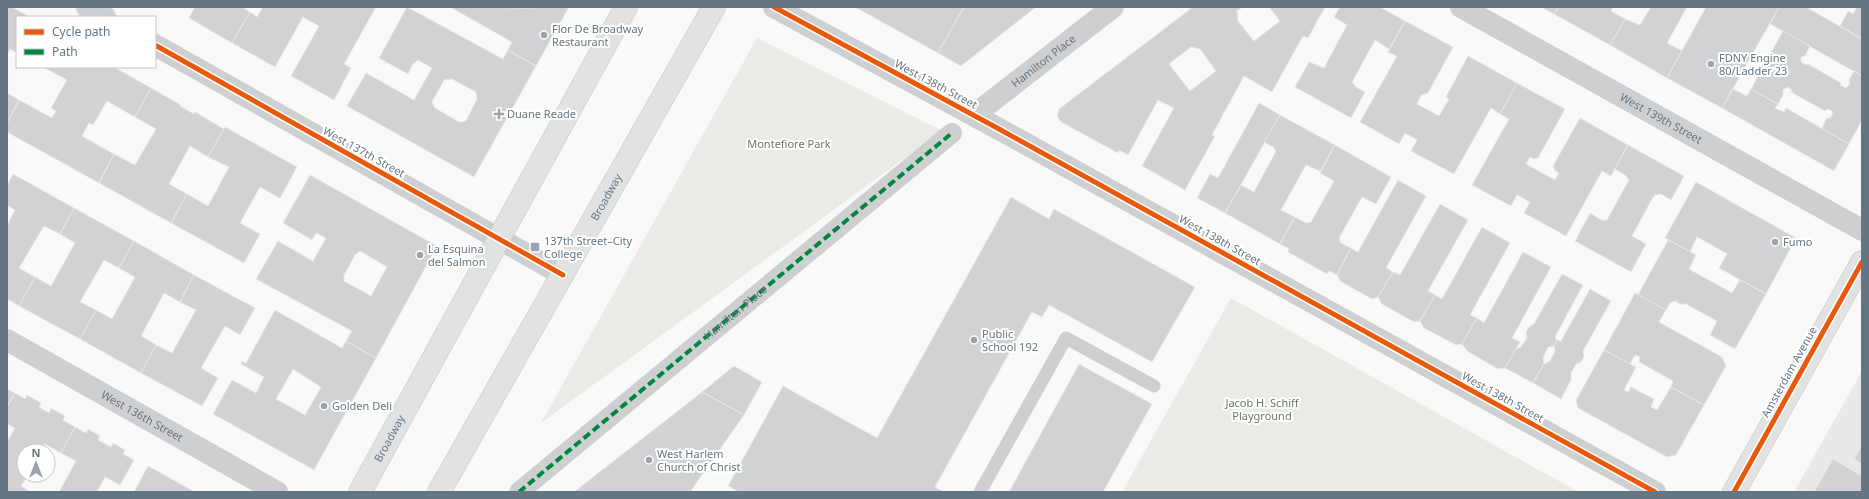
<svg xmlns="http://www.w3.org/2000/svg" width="1869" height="499" viewBox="0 0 1869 499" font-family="'Noto Sans',sans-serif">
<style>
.built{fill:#e8e9e9}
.green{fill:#e8ebe6}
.building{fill:#d0d2d3;stroke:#e8e8e8;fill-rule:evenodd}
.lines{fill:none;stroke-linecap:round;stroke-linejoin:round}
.secondary-casing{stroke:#d5d6d7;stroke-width:24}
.primary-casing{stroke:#d5d6d7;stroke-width:24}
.service{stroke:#cecfd0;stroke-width:13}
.pedestrian{stroke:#cecfd0;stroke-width:20}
.minor{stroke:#cecfd0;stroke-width:22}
.secondary{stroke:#e1e2e2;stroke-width:22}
.primary{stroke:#e1e2e2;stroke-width:22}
.quiet{stroke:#00873e;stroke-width:4;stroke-dasharray:8 4;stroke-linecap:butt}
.cycleway-casing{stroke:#fff;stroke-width:8}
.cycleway{stroke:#e8590c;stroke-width:5}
.poi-dot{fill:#99a4ac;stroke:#fff;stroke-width:1.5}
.labels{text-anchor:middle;stroke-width:4;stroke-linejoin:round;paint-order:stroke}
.poi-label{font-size:11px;fill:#657683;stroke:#fff;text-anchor:start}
.street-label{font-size:11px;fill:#657683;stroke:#fff}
.park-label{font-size:11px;fill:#687a64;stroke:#fff}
</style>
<rect width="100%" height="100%" fill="#f9f9f9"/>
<!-- built -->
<path class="built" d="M1862,371v121h-68z"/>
<!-- green -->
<g class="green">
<path d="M757,38l185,93 -401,292z"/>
<path d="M1231,298l306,171 42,23h-457z"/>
</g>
<!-- building -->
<g class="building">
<path d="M7,7h5l18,10h-13v36l-7,-4 -3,6z"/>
<path d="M195,7h47l8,5 -18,31 -43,-25z"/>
<path d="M263,7h113l-32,57 7,4 -17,32 -43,-24 28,-50 -16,-9 -28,50 -43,-24 18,-31 7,5z"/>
<path d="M407,7l96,52 5,-9 28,16 -62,111 -127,-71 19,-33 48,27 18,-32 -14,-8 -5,4 -5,10 -29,-16zM452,79l24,13 1,7 -11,22 -7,1 -24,-14 -3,-6 12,-22z"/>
<path d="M450,7l78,1 41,-1 -33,59 -28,-16 4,-8z"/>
<path d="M855,7h109l-26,46z"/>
<path d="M964,7h72l-75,59 -23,-13z"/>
<path d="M1193,7h50l-6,4 1,10 16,20 26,-20 -11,-14h56l-17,31 -5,-2 -31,56 -28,-16 -32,59 3,1 -30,54 -43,-24 32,-58 -16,-8 -30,55 -9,-5 -1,3 -57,-31 -4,-6 2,-7zM1191,47l9,2 16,22 -26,20 -21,-27z"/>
<path d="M1340,7h40l25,14 -16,28 -14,-9 -23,42 4,5 9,5 -14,26 -56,-31 14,-25 15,6 23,-43 -13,-8z"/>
<path d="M1541,7h17l-4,7z"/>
<path d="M1558,7h55l-2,4 14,8 -15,26 -56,-31z"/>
<path d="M1651,7h36l-20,36 15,8 -15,27 -57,-33 15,-26 15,6z"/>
<path d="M1706,7h73l-57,101 -55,-30z"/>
<path d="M1779,7h27l56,32v37l-92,-52z"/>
<path d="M1857,7h5v32l-22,-13 8,-15 5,3z"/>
<path d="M1405,21l48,26 -25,46 -7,2 -4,9 22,12 10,-17 -3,-2 22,-41 49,27 -17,31 -9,-6 -37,66 -43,-23 6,-11 -12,-7 -6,11 -39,-22 37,-66 -9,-4z"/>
<path d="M1783,31l27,15 -5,10 -4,1v5l5,3 2,-1 33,19 -1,2 6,3 4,-4 -1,-4 5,-9 8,5v44l-13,24 -27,-15 4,-10 5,-2 2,-5 -5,-3 -3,2 -34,-19 1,-2 -5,-3 -4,3v5l-5,9 -27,-15z"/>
<path d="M43,67h71l37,21 -16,29 -28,-16 -14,24 -4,-2 -7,13 32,18 -15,29 -92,-51v-9l12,-23 33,18 4,-7 -5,-3 16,-28z"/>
<path d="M1517,83l48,26 -27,49 -4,1 -4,-2 -4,7 29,16 4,-7 -4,-2 -2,-5 27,-48 48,27 -17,31 -9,-5 -36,65 -42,-23 6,-11 -13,-7 -6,11 -39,-21 37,-66 -9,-5z"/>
<path d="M151,88l30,17 -1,1 14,8 1,-2 29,17 -16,28 -18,-11 -21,38 18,10 -16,29 -72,-40 15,-29 21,11 21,-36 -21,-12z"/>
<path d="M1733,89l14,7 4,-7 27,15 -3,4 9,4 2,-4 63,36 -15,27 -112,-63z"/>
<path d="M7,93l12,7 -12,23z"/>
<path d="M1259,103l21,12 -55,98 -28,-15 13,-24 8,4z"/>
<path d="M1280,115l55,30 -15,26 -14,-6 -25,45 14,7 -15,27 -55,-31 16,-28 13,7 22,-41 -3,-4 -9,-5z"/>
<path d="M225,127l72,40 -17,31 -20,-11 -20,36 20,11 -16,29 -73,-40 16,-29 21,12 21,-39 -21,-10z"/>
<path d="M1335,145l56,32 -15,27 -14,-7 -23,41 2,5 10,5 -14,27 -8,-4 -2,3 -39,-22 1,-3 -9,-5 15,-27 11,6 5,-1 23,-41 -14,-8z"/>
<path d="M1628,145l56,31 -13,24 -10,-6 -6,1 -3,4 -20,37 14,8 -15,28 -56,-31 15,-28 11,7h6l22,-40 -4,-5 -10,-6z"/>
<path d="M13,174l61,34 -14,26 -16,-8 -25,42 16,9 -16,29 -12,-7v-74l8,-15 -8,-5v-20z"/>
<path d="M310,175l127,71 -61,112 -30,-17 6,-10 -96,-52 22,-38 35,20 13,-23 -10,-5 -4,7 -29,-17zM360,251l27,16 -16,29 -27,-15v-6l11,-20z"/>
<path d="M1398,180l28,16 -40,72 7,4 -15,25 -6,2 -32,-18 -3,-6 14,-27 7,4z"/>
<path d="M1696,182l100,56 -30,56 -47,-26 8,-14 -1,-1 -29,-16 -7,15 -25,-14z"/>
<path d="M1011,197l38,22 5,-10 141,78 -43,75 -103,-57 -7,12 -10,-5 -97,175 9,5h-205l-11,-6 55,-100 94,52z"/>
<path d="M1440,204l28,16 -40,71 7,4 -15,26 -6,1 -32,-18 -4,-7 15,-25 7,3z"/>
<path d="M74,208l60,33 -15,27 -15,-8 -24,42 16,8 -16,29 -61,-33 16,-29 16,9 24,-43 -15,-9z"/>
<path d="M1482,227l28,16 -40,72 7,3 -15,26 -6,1 -32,-17 -4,-7 15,-26 7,4z"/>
<path d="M1668,240l28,15 -7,14 43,24 8,-13 26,14 -31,55 -25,-14 7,-14 -31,-17h-6l-5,-3 -5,2 -4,7 -28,-15z"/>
<path d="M134,241l60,34 -14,27 -16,-9 -23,43 15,9 -15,28 -61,-34 16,-29 16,9 23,-42 -16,-9z"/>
<path d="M1523,252l28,15 -39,71 8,4 -15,26 -7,1 -31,-18 -5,-7 15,-26 7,5z"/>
<path d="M1562,274l21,11 -28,52 2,3 -3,6 -6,1 -5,11 1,6 -11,19 -28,-15 11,-19 5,-2 6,-9 -1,-6 3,-5 5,-3z"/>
<path d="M194,275l61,33 -15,27 -15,-9 -24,42 17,10 -16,28 -61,-33 15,-28 16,8 24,-43 -16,-8z"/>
<path d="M1590,289l21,12 -28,50 1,6 -3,5 -5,2 -5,9v7l-10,19 -28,-16 11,-19 6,-3 5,-9 -1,-6 3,-6 4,1z"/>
<path d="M1635,293l31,17 -7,12 63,35 4,9 -22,39 -33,-18 2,-6 -34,-19 1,-5 -5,-2 -5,9 -26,-14z"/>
<path d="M275,310l67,38 4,-7 30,17 -62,112 -101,-56 19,-34 24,13 8,-16 -23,-13 1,-3 4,2zM293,369l28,18 -16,28 -29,-16z"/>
<path d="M1604,350l32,17 -12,23 4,2 3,-5 23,12 -3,8 6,3 14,-23 33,18 -28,50 -9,2 -89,-49 -2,-8z"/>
<path d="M1079,364l73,40 -49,88h-94z"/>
<path d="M734,366l28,16 -18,33 -42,-23z"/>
<path d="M7,389l8,4 -8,14z"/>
<path d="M702,392l42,23 -54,77h-116z"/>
<path d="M15,393l10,6 2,-4 14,8 -2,4 10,6 2,-5 14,8 -2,4 12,7 -14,26 -16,-9 -4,7h-17v24h4l-7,11 10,6h-24v-50l8,-14 -8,-4v-17z"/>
<path d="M75,427l11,6 2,-4 12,7 -2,4 13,7 2,-4 12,7 -2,4 11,6 -14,25 -15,-8 -8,15h-38l17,-31 -15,-8z"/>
<path d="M1862,445v19l-8,-5z"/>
<path d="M1833,459l29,17v16h-48z"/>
<path d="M148,466l47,26h-61z"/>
</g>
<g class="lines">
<!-- secondary casing -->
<g class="secondary-casing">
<path id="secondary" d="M1734,492l128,-230"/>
</g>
<!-- primary casing -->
<g class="primary-casing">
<g id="primary">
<path id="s5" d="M360,492l266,-485"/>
<path id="s6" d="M439,492l275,-485"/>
</g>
</g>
<!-- service -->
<path class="service" d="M980,492l86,-154 88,48"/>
<!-- pedestrian -->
<path class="pedestrian" id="s1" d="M519,492l433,-359"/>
<!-- minor -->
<g class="minor">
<path d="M87,7l18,10"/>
<path d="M774,7l225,122 656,363"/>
<path id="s2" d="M1461,7l401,223"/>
<path d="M155,45l408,230"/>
<path id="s3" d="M974,115l139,-108"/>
<path id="s4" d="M7,340l270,152"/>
</g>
<!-- secondary -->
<use href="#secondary" class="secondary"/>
<!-- primary -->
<use href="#primary" class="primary"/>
<!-- quiet -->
<path class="quiet" d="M519,492l433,-359"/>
<!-- cycleway casing -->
<g class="cycleway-casing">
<g id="cycleway">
<path d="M774,7l225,122 656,363"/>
<path d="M155,45l408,230"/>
<path d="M1734,492l128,-230"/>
</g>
</g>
<!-- cycleway -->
<use href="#cycleway" class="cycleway"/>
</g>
<!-- markers -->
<g class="poi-dot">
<circle cx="544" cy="35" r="4"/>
<circle cx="1711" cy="64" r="4"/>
<path d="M497 108h4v4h4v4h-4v4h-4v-4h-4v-4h4z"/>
<circle cx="1775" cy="242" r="4"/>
<rect x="530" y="242" width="10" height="10" rx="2"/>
<circle cx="420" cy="255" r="4"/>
<circle cx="974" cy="340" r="4"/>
<circle cx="324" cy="406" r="4"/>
<circle cx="649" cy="460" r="4"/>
</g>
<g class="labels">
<!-- poi labels -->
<g class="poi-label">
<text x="552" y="33">Flor De Broadway<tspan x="552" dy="13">Restaurant</tspan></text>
<text x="1719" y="62">FDNY Engine<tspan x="1719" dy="13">80/Ladder 23</tspan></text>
<text x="507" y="118">Duane Reade</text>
<text x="544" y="245">137th Street–City<tspan x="544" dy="13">College</tspan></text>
<text x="1783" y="246">Fumo</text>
<text x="428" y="253">La Esquina<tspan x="428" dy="13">del Salmon</tspan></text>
<text x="982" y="338">Public<tspan x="982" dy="13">School 192</tspan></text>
<text x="332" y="410">Golden Deli</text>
<text x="657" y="458">West Harlem<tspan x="657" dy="13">Church of Christ</tspan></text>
</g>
<!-- street labels -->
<g class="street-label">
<text dy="4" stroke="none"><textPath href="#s3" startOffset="88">Hamilton Place</textPath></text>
<text transform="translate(936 84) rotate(28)" y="4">West 138th Street</text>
<text dy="4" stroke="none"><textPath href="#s2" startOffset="229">West 139th Street</textPath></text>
<text transform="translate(364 152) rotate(29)" y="4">West 137th Street</text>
<text dy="4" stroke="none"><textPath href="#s6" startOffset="339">Broadway</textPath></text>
<text transform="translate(1220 240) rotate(29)" y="4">West 138th Street</text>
<text dy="4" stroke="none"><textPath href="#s1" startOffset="281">Hamilton Place</textPath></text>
<text transform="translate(1789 372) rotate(-61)" y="4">Amsterdam Avenue</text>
<text transform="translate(1503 397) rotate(29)" y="4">West 138th Street</text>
<text dy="4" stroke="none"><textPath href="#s4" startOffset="155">West 136th Street</textPath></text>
<text dy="4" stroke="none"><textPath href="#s5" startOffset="61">Broadway</textPath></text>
</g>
<!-- park labels -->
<g class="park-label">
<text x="789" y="148">Montefiore Park</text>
<text x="1262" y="407">Jacob H. Schiff<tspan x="1262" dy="13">Playground</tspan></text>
</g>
</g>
<!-- border -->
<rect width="1869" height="499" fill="none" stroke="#657683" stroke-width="16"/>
<!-- legend -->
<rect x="16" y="16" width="140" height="52" fill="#ffffff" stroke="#c1c8cd"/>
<rect x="24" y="29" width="20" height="6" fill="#e8590c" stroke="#c1c8cd"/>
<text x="52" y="36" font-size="12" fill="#657683">Cycle path</text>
<rect x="24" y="49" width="20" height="6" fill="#00873e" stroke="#c1c8cd"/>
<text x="52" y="56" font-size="12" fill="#657683">Path</text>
<!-- north arrow -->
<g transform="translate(36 463)"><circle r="19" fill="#ffffff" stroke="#c1c8cd"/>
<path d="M0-3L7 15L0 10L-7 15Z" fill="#99a4ac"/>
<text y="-6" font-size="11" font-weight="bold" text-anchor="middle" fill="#657683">N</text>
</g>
</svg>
